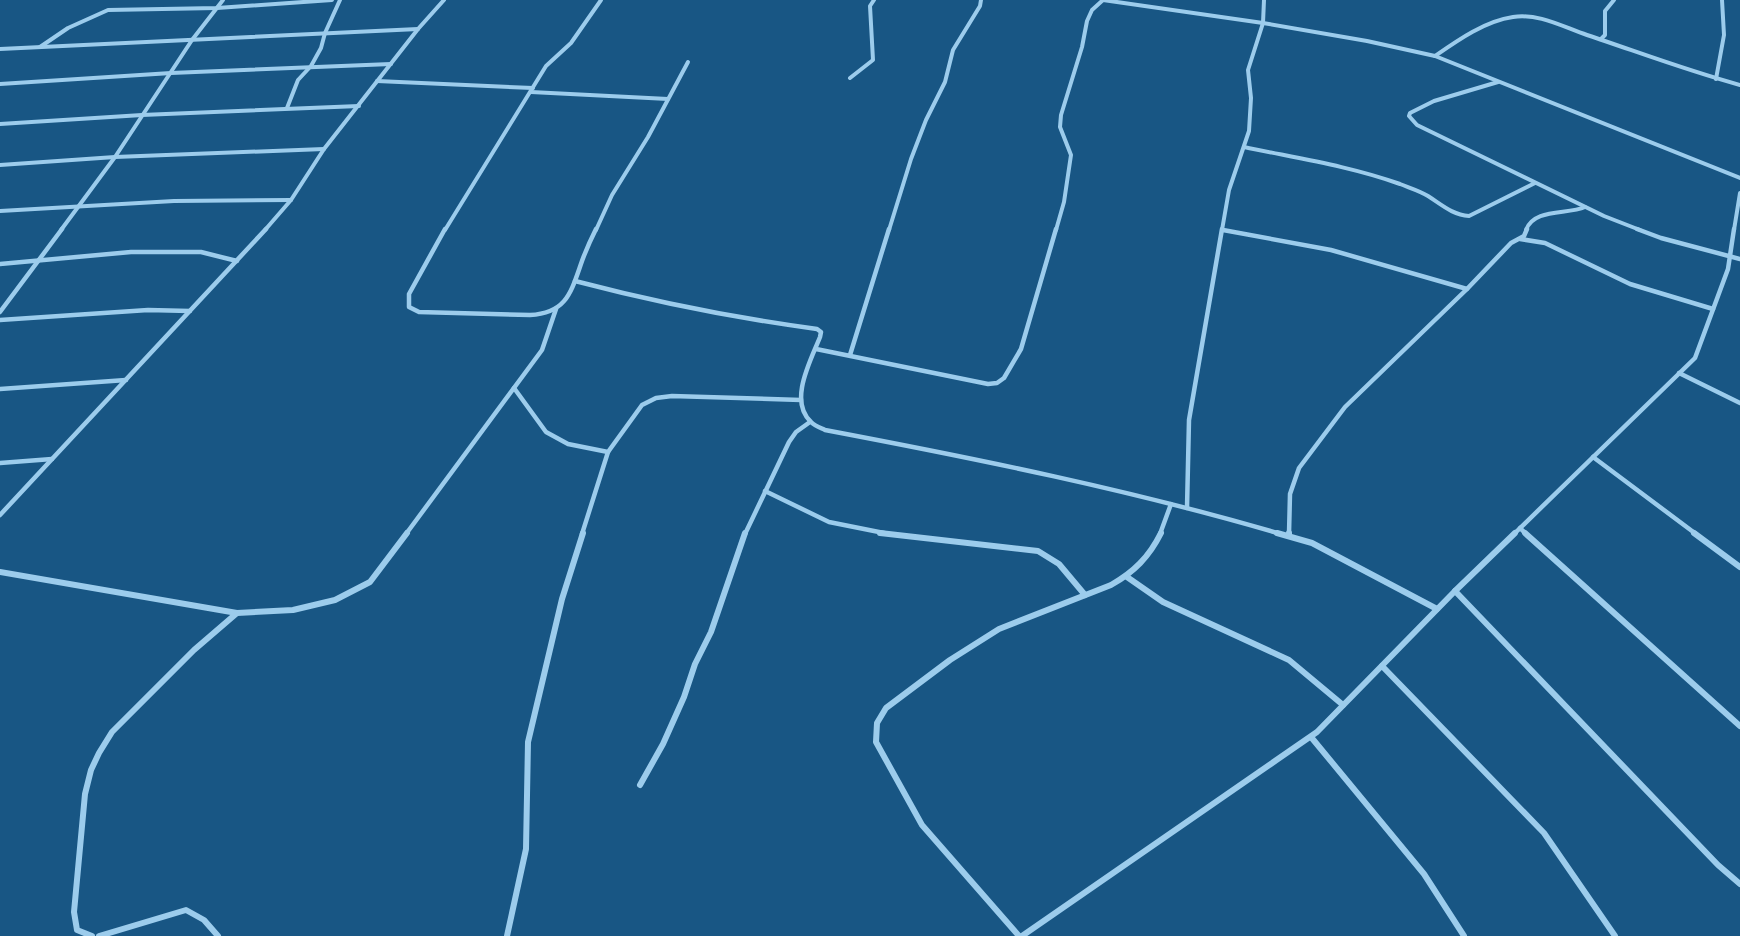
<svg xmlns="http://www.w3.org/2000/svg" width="1740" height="936" viewBox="0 0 1740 936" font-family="'Fira Sans Condensed',sans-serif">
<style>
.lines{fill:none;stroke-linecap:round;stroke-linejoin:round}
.street-far2{stroke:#9cccec;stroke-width:4}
.street-far1{stroke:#9cccec;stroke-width:4.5}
.street{stroke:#9cccec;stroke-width:6}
</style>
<rect width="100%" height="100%" fill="#185684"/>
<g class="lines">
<!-- street-far2 -->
<g class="street-far2">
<path d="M1103,0l160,23 104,18 68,15 305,122"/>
<path d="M1601,39l4,-4v-24l9,-11"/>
<path d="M40,47l28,-19 40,-18 109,-2 115,-8"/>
<path d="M0,49l418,-20"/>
<path d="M1435,56c23,-16 50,-35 78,-39 26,-4 50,10 74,18 51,17 101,36 153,50"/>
<path d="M850,78l23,-18 -3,-54 4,-6"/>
<path d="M1716,79l8,-44 -2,-35"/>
<path d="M377,81l156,7"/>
<path d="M1498,82l-64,19 -24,12 -1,3 8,9 187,91 36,14"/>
<path d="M0,84l171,-11 220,-9"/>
<path d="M531,92l137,7"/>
<path d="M287,108l11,-28 13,-14 10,-18 4,-15 15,-33"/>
<path d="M0,124l142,-9 217,-9"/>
<path d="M1244,147c52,11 106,19 156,37 10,4 20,7 28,12 14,9 25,19 41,20l66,-33"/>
<path d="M0,165l115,-8 209,-8"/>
<path d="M0,211l174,-10 117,-1"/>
<path d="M61,230l54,-73 77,-117 31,-40"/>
<path d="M265,230l26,-30 33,-51 94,-120 26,-29"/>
<path d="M445,230l101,-164 25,-23 30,-43"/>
<path d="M596,230l16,-35 36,-58 40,-75"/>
<path d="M889,230l22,-71 15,-39 19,-38 8,-32 27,-44 1,-6"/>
<path d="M1056,230l8,-28 7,-47 -11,-28 1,-12 21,-68 5,-26 5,-11 11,-10"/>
<path d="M1222,230l7,-40 20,-59 2,-33 -3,-28 15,-47 1,-23"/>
<path d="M1526,230c8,-22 41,-15 59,-23"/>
<path d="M1734,230l6,-37"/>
</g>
<!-- street-far1 -->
<g class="street-far1">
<path d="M445,229l-36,65v13l10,5 111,3c37,-2 41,-23 52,-54 4,-11 9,-22 14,-32"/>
<path d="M1637,229l24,9 79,21"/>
<path d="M1223,230l108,20 136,39"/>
<path d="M1520,239l25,4 85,41 83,25"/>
<path d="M0,264l131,-12h70l36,9"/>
<path d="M575,281c80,21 160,37 242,48l4,3 -1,5c-9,23 -32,64 -9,85 4,4 10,6 14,8 153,29 306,60 456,104"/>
<path d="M0,312l62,-83"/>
<path d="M0,320l148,-10 42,1"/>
<path d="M816,349l172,35 9,-1 7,-5 17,-29 35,-120"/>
<path d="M850,355l39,-126"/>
<path d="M1679,373l61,30"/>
<path d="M514,388l32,44 22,12 40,8 34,-47 14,-7 16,-2 129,4"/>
<path d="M0,389l126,-9"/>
<path d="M1593,457l103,77"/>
<path d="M0,463l52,-4"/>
<path d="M765,491l64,31 60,12"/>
<path d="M1187,508l2,-88 33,-191"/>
<path d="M0,515l266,-286"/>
<path d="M1520,528l6,6"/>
<path d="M406,534l136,-184 14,-41"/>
<path d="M582,534l26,-82"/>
<path d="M745,534l44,-92 7,-10 14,-10"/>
<path d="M1160,534l11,-30"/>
<path d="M1289,534l1,-40 9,-26 46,-61 122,-118 44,-46 13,-7 3,-7"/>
<path d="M1514,534l181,-176 33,-89 6,-40"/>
</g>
<!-- street -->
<g class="street">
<path d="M880,533l158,18 21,13 26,31"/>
<path d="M1277,533l35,10 125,66"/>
<path d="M1525,533l215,193"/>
<path d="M1694,533l46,34"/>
<path d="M1289,536v-3"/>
<path d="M0,572l237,41 -43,37 -82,82 -13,21 -8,17 -6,24 -11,118 3,18 15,6"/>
<path d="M1127,577l36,25 126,58 54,45"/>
<path d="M1455,591l263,274 22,19"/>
<path d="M237,613l56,-3 42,-10 35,-18 37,-49"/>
<path d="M1382,666l162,167 71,103"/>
<path d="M1311,737l113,137 40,62"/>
<path d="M640,785l23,-41 21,-47 11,-33 16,-32 34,-99"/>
<path d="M99,936l87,-26 18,10 14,16"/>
<path d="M507,936l19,-87 2,-107 34,-143 21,-66"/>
<path d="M1019,936l-97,-111 -46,-83 1,-19 9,-15 64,-48 49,-31 112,-44c23,-13 38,-28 50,-52"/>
<path d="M1022,936l295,-204 138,-141 60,-58"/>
</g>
</g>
</svg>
